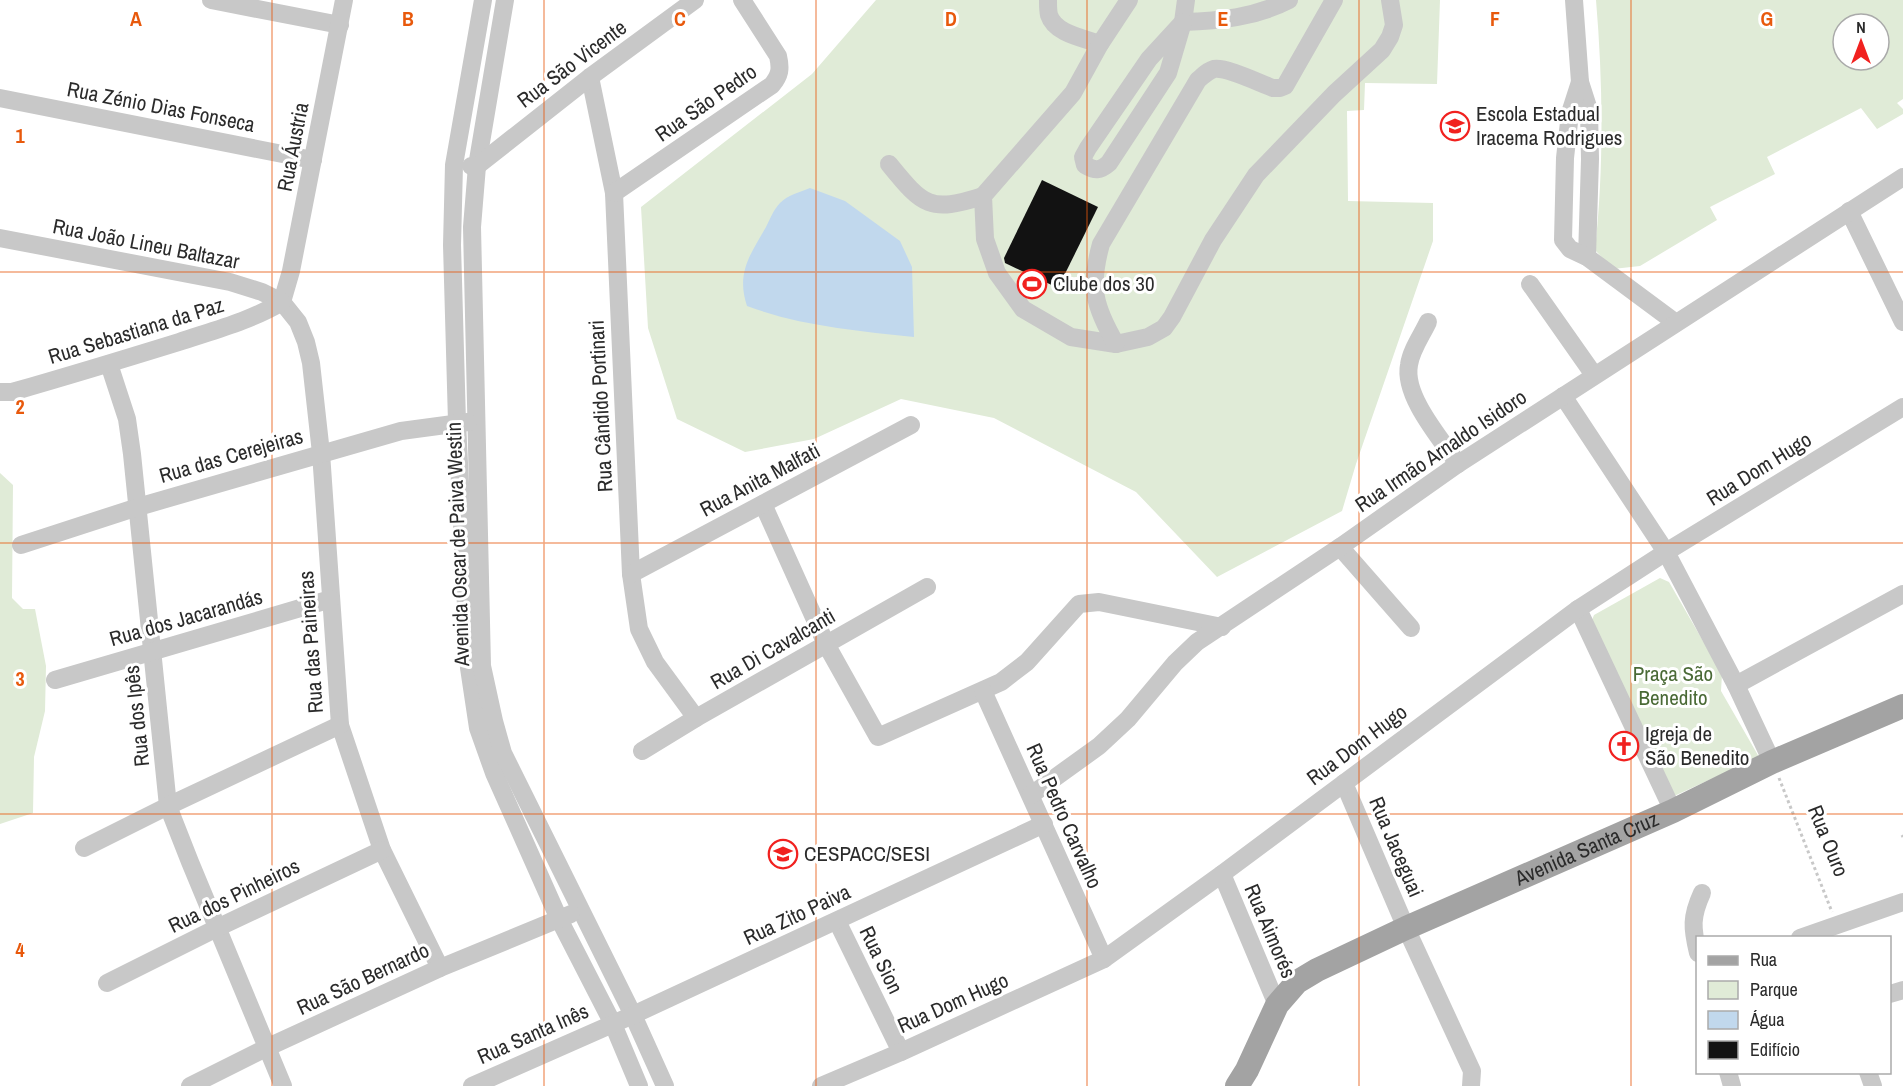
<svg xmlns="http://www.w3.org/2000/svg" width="1903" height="1086" viewBox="0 0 1903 1086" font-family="'Archivo Narrow',sans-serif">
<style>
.green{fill:#e0ebd7;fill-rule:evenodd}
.water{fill:#c1d8ed}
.building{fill:#121212}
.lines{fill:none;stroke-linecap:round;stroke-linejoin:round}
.path{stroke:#c8c8c8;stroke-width:3;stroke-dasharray:3 3;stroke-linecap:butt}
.minor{stroke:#c8c8c8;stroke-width:18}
.major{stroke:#a3a3a3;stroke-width:24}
.grid{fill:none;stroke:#e8590c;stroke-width:1.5;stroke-opacity:0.55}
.labels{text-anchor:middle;stroke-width:6;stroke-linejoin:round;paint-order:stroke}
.street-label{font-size:21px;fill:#2b2b2b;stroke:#fff}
.poi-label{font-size:21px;fill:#2b2b2b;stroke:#fff;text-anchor:start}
.park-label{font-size:21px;fill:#4a6a36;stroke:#fff}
.grid-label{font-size:20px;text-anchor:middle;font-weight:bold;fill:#e8590c;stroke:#fff;stroke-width:6;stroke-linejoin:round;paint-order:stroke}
</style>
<rect width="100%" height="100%" fill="#fff"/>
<!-- green -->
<g class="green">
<path d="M876,0h564l-3,84 -72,-1 -1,27 -17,1 1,90 85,2v38l-77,223 -14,47 -125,66 -81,-85 -142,-74 -93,-19 -87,40 -69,13 -68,-33 -29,-91 -7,-121 171,-133z"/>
<path d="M1596,0h307v99l-6,4 6,6v5l-26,15 -16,-21 -94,49 8,17 -65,33 7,13 -77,46 -27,3 -18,-19c9,-82 8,-168 1,-250zM1843,24h36v36h-36z"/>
<path d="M0,473l13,12 -1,113 11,11h12l11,57 -1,45 -11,46 -1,56 -33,11z"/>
<path d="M1660,578l9,4 53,92 -1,17 38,66 -87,40 -82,-172 4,-10z"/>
</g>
<!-- water -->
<path class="water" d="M810,188l35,13 55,40 12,26 2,70c-56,-6 -114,-11 -167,-31 -11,-33 3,-51 19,-79 4,-8 8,-18 14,-24 8,-8 20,-11 30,-15z"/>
<!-- building -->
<path class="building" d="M1042,180l56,27 -40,81 -53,-25 -1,-5z"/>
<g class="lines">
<!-- path -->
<g class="path">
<path d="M1779,778l53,134"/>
<path d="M1902,835l1,2"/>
</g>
<!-- minor -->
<g class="minor">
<path d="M211,0l129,25"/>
<path d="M483,0l-29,165 -2,80 5,177 12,246 9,60 16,45 65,146 54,105 26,62"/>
<path d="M505,0l-28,166 -5,61 10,439 12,55 9,32 130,262 32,71"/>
<path d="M1048,0c0,5 0,11 1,15 6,19 35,23 51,29"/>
<path d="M1129,0l-29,44 -27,49 -90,103 2,43 12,34 26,36 48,28 45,7 32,-7 16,-9 8,-11 41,-77 43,-65 78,-81 48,-44 8,-13 4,-12 -4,-25"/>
<path d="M1186,0l-3,22c37,-1 73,-5 106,-22"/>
<path d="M1574,0l6,82 9,28 1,49 -3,98"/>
<path d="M1183,22l-15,51 -59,90c-9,8 -14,8 -24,2l-2,-8 5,-9 61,-89z"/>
<path d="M590,77l24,116 17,381 8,55 16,33 41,56"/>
<path d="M1580,82l-10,31 -5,45 -2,82 7,9 17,8 89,66"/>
<path d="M0,98l313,62"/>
<path d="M889,164c34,42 41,49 94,32"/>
<path d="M471,166h6l113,-89 105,-77"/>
<path d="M614,193l158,-108c8,-10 9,-16 6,-29l-36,-56"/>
<path d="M1849,211l54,111"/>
<path d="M0,238l230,44 32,10 20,10 16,20 8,20 5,21 10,90 19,272 42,125 58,118"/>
<path d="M1530,284l64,91"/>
<path d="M282,302l9,-31 53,-271"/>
<path d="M1428,322c-6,13 -17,28 -19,43 -6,31 32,74 49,99"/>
<path d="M1116,344c-22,-38 -27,-57 -15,-100l97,-164c5,-4 9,-9 16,-11 13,-2 45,14 59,19h7l5,-2 49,-86"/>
<path d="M109,364l18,55 5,35 36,352 22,56 93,224"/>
<path d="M0,392h12c56,-16 112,-33 167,-50 36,-12 71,-21 103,-40"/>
<path d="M1563,396l103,156 70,133 36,77"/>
<path d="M763,504l63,140 52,93 123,-55 26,-20 52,-58 20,-2 123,25"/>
<path d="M21,545l117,-38 263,-76 67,-9"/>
<path d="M1340,547l71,81"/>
<path d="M631,574l280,-149"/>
<path d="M1578,609l95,202"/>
<path d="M55,680l276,-81"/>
<path d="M1736,685l167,-91"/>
<path d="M983,691l121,268"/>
<path d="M642,751l54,-33 231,-131"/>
<path d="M1344,783l62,145 66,143 -1,15"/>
<path d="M1031,795l68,-49 29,-27 47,-56 22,-21 143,-95 118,-83 445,-287"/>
<path d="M84,848l84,-42 172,-81"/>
<path d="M1222,874l55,131"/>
<path d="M837,921l64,131"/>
<path d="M1800,938l103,-36"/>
<path d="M1698,953c-6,-25 -7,-36 4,-60"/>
<path d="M107,983l110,-55 165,-78"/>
<path d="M1890,994l13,-4"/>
<path d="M1728,1072l4,14"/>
<path d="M1868,1072l5,14"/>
<path d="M190,1086l76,-38 174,-80 131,-54"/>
<path d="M472,1086l161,-71 411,-191"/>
<path d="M821,1086l80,-34 203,-93 118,-85 356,-265 88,-57 237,-145"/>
</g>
<!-- major -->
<path class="major" id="s1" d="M1237,1086l10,-16 30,-65 20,-23 20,-12 89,-42 267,-117 99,-49 131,-56"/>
</g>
<!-- grid -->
<path class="grid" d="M272,0v1086M544,0v1086M816,0v1086M1087,0v1086M1359,0v1086M1631,0v1086M0,272h1903M0,543h1903M0,814h1903"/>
<!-- icons -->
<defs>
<g id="school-ring" transform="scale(1.5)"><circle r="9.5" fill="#fff" stroke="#f1211f" stroke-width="1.5"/><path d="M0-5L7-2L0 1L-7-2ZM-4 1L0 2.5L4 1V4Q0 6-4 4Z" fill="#f1211f"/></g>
<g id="stadium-ring" transform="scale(1.5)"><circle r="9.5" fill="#fff" stroke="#f1211f" stroke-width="1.5"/><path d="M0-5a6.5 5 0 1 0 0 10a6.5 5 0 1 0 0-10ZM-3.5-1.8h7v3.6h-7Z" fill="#f1211f"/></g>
<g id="church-ring" transform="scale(1.5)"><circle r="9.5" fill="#fff" stroke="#f1211f" stroke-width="1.5"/><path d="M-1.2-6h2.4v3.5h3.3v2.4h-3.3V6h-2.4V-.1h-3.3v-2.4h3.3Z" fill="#f1211f"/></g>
</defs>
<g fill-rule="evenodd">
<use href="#school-ring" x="1455" y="126"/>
<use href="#stadium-ring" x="1032" y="284"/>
<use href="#church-ring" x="1624" y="746"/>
<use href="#school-ring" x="783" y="854"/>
</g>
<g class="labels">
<!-- street labels -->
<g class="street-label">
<text transform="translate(572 64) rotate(-37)" y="7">Rua São Vicente</text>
<text transform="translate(706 103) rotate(-35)" y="7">Rua São Pedro</text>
<text transform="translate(161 107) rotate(11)" y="7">Rua Zénio Dias Fonseca</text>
<text transform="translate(293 147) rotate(-79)" y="7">Rua Áustria</text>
<text transform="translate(146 244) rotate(11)" y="7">Rua João Lineu Baltazar</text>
<text transform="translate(136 331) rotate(-17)" y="7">Rua Sebastiana da Paz</text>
<text transform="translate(601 406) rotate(-93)" y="7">Rua Cândido Portinari</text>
<text transform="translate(1441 451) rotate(-34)" y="7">Rua Irmão Arnaldo Isidoro</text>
<text transform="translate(231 456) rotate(-16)" y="7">Rua das Cerejeiras</text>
<text transform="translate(1759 469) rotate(-32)" y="7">Rua Dom Hugo</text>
<text transform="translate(760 480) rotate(-28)" y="7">Rua Anita Malfati</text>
<text transform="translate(458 544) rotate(-92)" y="7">Avenida Oscar de Paiva Westin</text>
<text transform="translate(186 618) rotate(-16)" y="7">Rua dos Jacarandás</text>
<text transform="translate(311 642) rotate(-94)" y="7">Rua das Paineiras</text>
<text transform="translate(773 649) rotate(-30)" y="7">Rua Di Cavalcanti</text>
<text transform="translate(137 716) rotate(-96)" y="7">Rua dos Ipês</text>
<text transform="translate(1357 745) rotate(-37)" y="7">Rua Dom Hugo</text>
<text transform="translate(1064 816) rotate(66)" y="7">Rua Pedro Carvalho</text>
<text transform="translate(1828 841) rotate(68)" y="7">Rua Ouro</text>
<text transform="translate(1396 847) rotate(67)" y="7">Rua Jaceguai</text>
<text dy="7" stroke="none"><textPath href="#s1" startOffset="440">Avenida Santa Cruz</textPath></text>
<text transform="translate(234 896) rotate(-26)" y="7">Rua dos Pinheiros</text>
<text transform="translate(797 915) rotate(-25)" y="7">Rua Zito Paiva</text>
<text transform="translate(1270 931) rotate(67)" y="7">Rua Aimorés</text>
<text transform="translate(881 960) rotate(64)" y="7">Rua Sion</text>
<text transform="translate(363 979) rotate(-25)" y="7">Rua São Bernardo</text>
<text transform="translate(953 1003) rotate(-24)" y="7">Rua Dom Hugo</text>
<text transform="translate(533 1034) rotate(-24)" y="7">Rua Santa Inês</text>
</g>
<!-- poi labels -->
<g class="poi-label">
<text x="1476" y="121">Escola Estadual<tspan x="1476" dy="24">Iracema Rodrigues</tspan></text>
<text x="1053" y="291">Clube dos 30</text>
<text x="1645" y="741">Igreja de<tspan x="1645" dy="24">São Benedito</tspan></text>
<text x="804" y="861">CESPACC/SESI</text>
</g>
<!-- park labels -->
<g class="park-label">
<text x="1673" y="681">Praça São<tspan x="1673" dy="24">Benedito</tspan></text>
</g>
</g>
<g class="grid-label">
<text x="136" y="26">A</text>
<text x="408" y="26">B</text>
<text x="680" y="26">C</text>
<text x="951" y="26">D</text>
<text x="1223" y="26">E</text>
<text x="1495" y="26">F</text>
<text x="1767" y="26">G</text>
<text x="20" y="143">1</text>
<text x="20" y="414">2</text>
<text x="20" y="686">3</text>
<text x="20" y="957">4</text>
</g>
<!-- legend -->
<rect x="1696" y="936" width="195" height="138" fill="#ffffff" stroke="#aaaaaa" stroke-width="1.5"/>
<rect x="1708" y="956" width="30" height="9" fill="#a3a3a3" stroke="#aaaaaa" stroke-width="1.5"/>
<text x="1750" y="966" font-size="18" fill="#2b2b2b">Rua</text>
<rect x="1708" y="981" width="30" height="18" fill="#e0ebd7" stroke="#aaaaaa" stroke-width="1.5"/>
<text x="1750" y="996" font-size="18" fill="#2b2b2b">Parque</text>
<rect x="1708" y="1011" width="30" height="18" fill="#c1d8ed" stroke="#aaaaaa" stroke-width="1.5"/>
<text x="1750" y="1026" font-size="18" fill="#2b2b2b">Água</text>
<rect x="1708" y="1041" width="30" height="18" fill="#121212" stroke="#aaaaaa" stroke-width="1.5"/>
<text x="1750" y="1056" font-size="18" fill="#2b2b2b">Edifício</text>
<!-- north arrow -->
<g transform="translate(1861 42)"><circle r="28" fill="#ffffff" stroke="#aaaaaa" stroke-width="1.5"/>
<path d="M0-4.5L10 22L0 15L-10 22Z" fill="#f1211f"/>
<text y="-9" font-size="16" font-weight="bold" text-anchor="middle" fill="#2b2b2b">N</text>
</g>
</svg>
